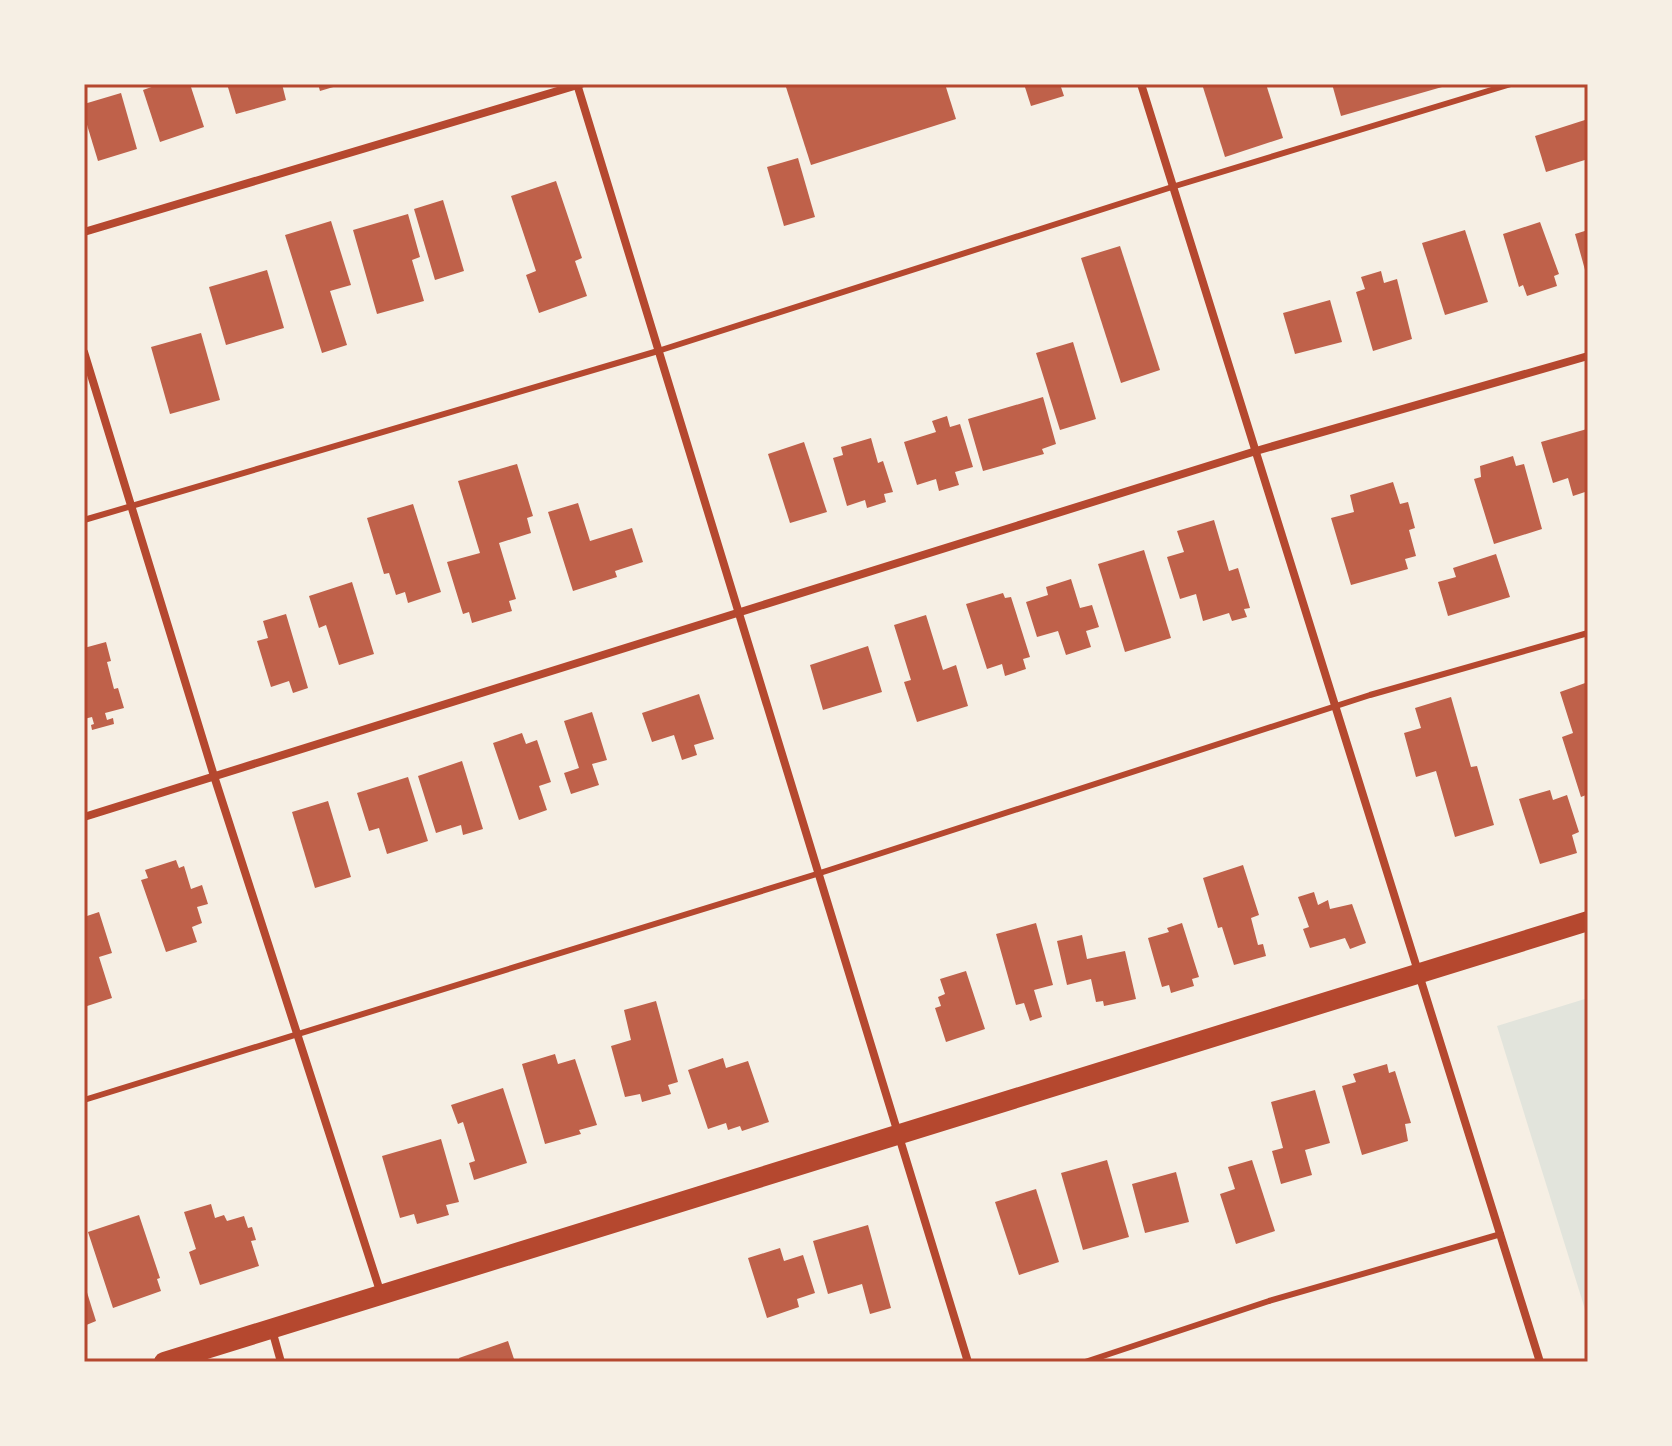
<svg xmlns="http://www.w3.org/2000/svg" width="1672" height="1446" viewBox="0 0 1672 1446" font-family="'Roboto Serif',serif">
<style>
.green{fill:#e2e4dc}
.building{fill:#bf614a}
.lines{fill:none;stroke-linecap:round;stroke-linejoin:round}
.service{stroke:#b5482f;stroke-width:6}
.minor{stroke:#b5482f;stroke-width:8}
.primary{stroke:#b5482f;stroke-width:20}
.neatline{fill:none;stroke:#b5482f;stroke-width:3}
</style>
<rect width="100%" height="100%" fill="#f6efe4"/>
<!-- green -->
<path class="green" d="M1588,998v321l-91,-293z"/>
<!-- building -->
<g class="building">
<path d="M160,84h30l14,43 -44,15 -17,-52z"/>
<path d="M227,84h55l4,16 -50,14z"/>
<path d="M318,84h22v1l-20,6z"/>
<path d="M785,84h160l11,35 -145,46z"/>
<path d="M1024,84h36l4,12 -33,10z"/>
<path d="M1202,84h64l17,54 -58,19z"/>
<path d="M1332,84h116l1,1 -108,31z"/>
<path d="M121,93l16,56 -39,12 -14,-46v-11z"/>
<path d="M1588,119v40l-42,13 -11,-36z"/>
<path d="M798,158l17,59 -31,9 -17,-59z"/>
<path d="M556,181l26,77 -7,3 12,35 -48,17 -13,-38 10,-4 -25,-75z"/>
<path d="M443,200l21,71 -29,9 -21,-71z"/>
<path d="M408,214l12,43 -8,3 12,41 -47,13 -24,-84z"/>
<path d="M331,221l20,64 -21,6 17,54 -25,8 -37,-118z"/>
<path d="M1540,222l19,52 -5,2 3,10 -30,10 -4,-11 -4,2 -16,-53z"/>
<path d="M1465,230l23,72 -43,13 -23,-72z"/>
<path d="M1588,230v47h-1l-12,-43z"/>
<path d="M1120,246l40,124 -39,13 -40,-125z"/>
<path d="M267,270l17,58 -58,17 -17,-58z"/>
<path d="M1381,271l3,12 13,-4 15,60 -39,12 -17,-59 9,-3 -4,-12z"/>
<path d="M1330,300l12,42 -47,12 -12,-41z"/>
<path d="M201,333l19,67 -50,14 -19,-67z"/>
<path d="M1073,342l23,77 -36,11 -24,-77z"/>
<path d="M1043,397l13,47 -14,5 2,5 -61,17 -15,-52z"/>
<path d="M947,416l3,11 10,-3 13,43 -18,5 4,13 -20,6 -3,-12 -19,6 -13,-43 32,-10 -4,-11z"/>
<path d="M1587,429l1,62 -15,5 -5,-18 -15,5 -12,-41z"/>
<path d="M871,438l7,25 5,-2 10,31 -9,2 2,8 -19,6 -2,-8 -18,6 -14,-48 10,-3 -2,-8z"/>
<path d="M804,442l23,70 -37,11 -22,-69z"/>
<path d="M1513,456l3,10 8,-2 18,65 -48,15 -20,-65 7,-2 -1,-11z"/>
<path d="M517,464l16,52 -6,2 4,15 -32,10 17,56 -7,2 3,10 -40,12 -3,-11 -6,2 -16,-52 33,-9 -22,-72z"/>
<path d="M1393,482l7,22 8,-2 7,26 -6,2 7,26 -11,3 3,10 -57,16 -20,-67 23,-6 -4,-17z"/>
<path d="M578,503l12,38 42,-13 11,34 -28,9 2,6 -44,14 -25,-79z"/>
<path d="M413,504l28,88 -33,11 -3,-11 -9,3 -7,-22 -5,1 -17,-56z"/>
<path d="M1214,520l15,51 9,-3 12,40 -6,1 3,8 -15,4 -3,-8 -26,8 -7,-27 -16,5 -13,-42 17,-5 -7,-21z"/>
<path d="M1144,550l27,88 -46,14 -27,-88z"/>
<path d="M1496,554l14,43 -62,19 -10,-34 18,-5 -3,-9z"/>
<path d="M1071,579l9,29 12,-3 7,22 -13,4 5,16 -25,8 -8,-24 -21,6 -11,-35 22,-7 -2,-8z"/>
<path d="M352,582l22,72 -35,11 -13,-40 -7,3 -10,-32z"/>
<path d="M1003,593l2,5 6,-1 19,60 -7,2 3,10 -21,7 -3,-12 -15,5 -21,-65z"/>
<path d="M286,614l22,74 -15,5 -4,-12 -18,6 -14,-46 11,-3 -5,-17z"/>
<path d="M926,615l17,55 13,-5 12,41 -51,16 -13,-40 7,-2 -17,-55z"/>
<path d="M106,642l5,19 -4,1 7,27 4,-1 6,20 -19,5 2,7 6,-2 1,6 -22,6 -1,-5 3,-1 -2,-7 -8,2v-71z"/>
<path d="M868,646l14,46 -59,18 -13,-45z"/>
<path d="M1588,682v119h-1l-1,-6 -5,2 -19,-60 11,-4 -13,-41z"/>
<path d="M699,694l15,45 -20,6 3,10 -15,5 -8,-25 -22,7 -10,-29z"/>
<path d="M1451,697l20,70 6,-1 17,59 -39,12 -19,-66 -20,6 -12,-44 17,-5 -6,-20z"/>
<path d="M592,712l15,48 -15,4 7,21 -28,9 -7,-21 15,-5 -15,-47z"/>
<path d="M522,733l4,11 11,-4 14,42 -12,4 8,24 -28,10 -26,-77z"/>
<path d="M462,761l21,68 -20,6 -2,-10 -25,8 -18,-57z"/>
<path d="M408,777l20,64 -41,13 -8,-26 -10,3 -12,-38z"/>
<path d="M1550,790l3,10 14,-5 12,37 -7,3 5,18 -37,11 -21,-65z"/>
<path d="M328,801l23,76 -36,11 -23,-76z"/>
<path d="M176,860l3,8 5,-2 7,23 11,-4 6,19 -11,3 5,16 -10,4 5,15 -31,10 -25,-72 7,-2 -3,-8z"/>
<path d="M1243,865l16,50 -8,3 7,27 5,-1 3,12 -32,9 -12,-38 -4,1 -15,-50z"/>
<path d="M1314,892l4,13 10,-5 2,9 22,-5 14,39 -16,6 -5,-11 -35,10 -7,-19 6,-2 -11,-30z"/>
<path d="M99,912l13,41 -13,4 13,41 -28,9v-90z"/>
<path d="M1036,923l17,62 -19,5 8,27 -12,4 -6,-18 -8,2 -20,-71z"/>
<path d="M1182,923l17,54 -7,2 2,7 -23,7 -2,-8 -7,2 -14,-49 21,-6 -2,-4z"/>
<path d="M1082,935l5,24 38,-8 11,48 -32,7 -1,-5 -7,1 -5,-23 -24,6 -10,-44z"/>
<path d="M966,971l19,58 -39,13 -11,-34 6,-2 -3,-9 7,-3 -5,-15z"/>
<path d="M656,1001l22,81 -10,3 3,9 -29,8 -2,-8 -15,3 -14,-51 20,-6 -7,-30z"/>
<path d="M555,1054l3,10 17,-5 22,66 -18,5 2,4 -36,10 -23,-80z"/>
<path d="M723,1058l3,10 22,-7 21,61 -27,9 -2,-5 -12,4 -2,-7 -18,6 -20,-59z"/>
<path d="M1387,1064l2,9 6,-2 16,52 -6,1 3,17 -46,14 -20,-69 14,-4 -3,-8z"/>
<path d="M503,1088l24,75 -53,17 -5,-17 6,-2 -12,-39 -5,2 -7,-19z"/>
<path d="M1315,1090l15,53 -25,7 7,25 -31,9 -9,-33 11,-3 -12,-46z"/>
<path d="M441,1139l18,63 -13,3 3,10 -32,9 -3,-10 -14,4 -18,-62z"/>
<path d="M1107,1160l22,77 -46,13 -22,-77z"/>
<path d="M1252,1160l23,71 -39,13 -16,-50 15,-5 -7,-22z"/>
<path d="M1176,1172l13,50 -44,11 -13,-49z"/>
<path d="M1036,1189l23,73 -40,13 -24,-73z"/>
<path d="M211,1204l4,14 9,-3 3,6 17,-5 4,12 4,-1 4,13 -5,1 8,25 -59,19 -11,-33 7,-3 -12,-37z"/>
<path d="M139,1215l21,63 -3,1 4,12 -48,17 -25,-76z"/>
<path d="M868,1225l23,83 -21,6 -8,-30 -34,10 -15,-53z"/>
<path d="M780,1248l4,13 19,-6 12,38 -18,6 2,8 -32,11 -19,-60z"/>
<path d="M84,1283l12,38 -12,5z"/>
<path d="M508,1341l7,21h-55l-1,-4z"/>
</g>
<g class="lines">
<!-- service -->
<g class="service">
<path d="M84,520l574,-169 514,-164 339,-103"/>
<path d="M84,1100l736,-227 550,-178 218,-62"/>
<path d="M1085,1362l184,-61 232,-67"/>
</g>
<!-- minor -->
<g class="minor">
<path d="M577,84l391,1278"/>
<path d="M1141,84l399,1278"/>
<path d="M84,232l497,-148"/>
<path d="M84,352l130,424 167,518"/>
<path d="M84,817l1172,-366 332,-95"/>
<path d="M272,1330l9,32"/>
</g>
<!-- primary -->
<path class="primary" d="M164,1362l1424,-441"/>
</g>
<!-- border -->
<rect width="1672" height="1446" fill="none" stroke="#f6efe4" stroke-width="172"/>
<rect x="86" y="86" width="1500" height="1274" class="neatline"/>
</svg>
